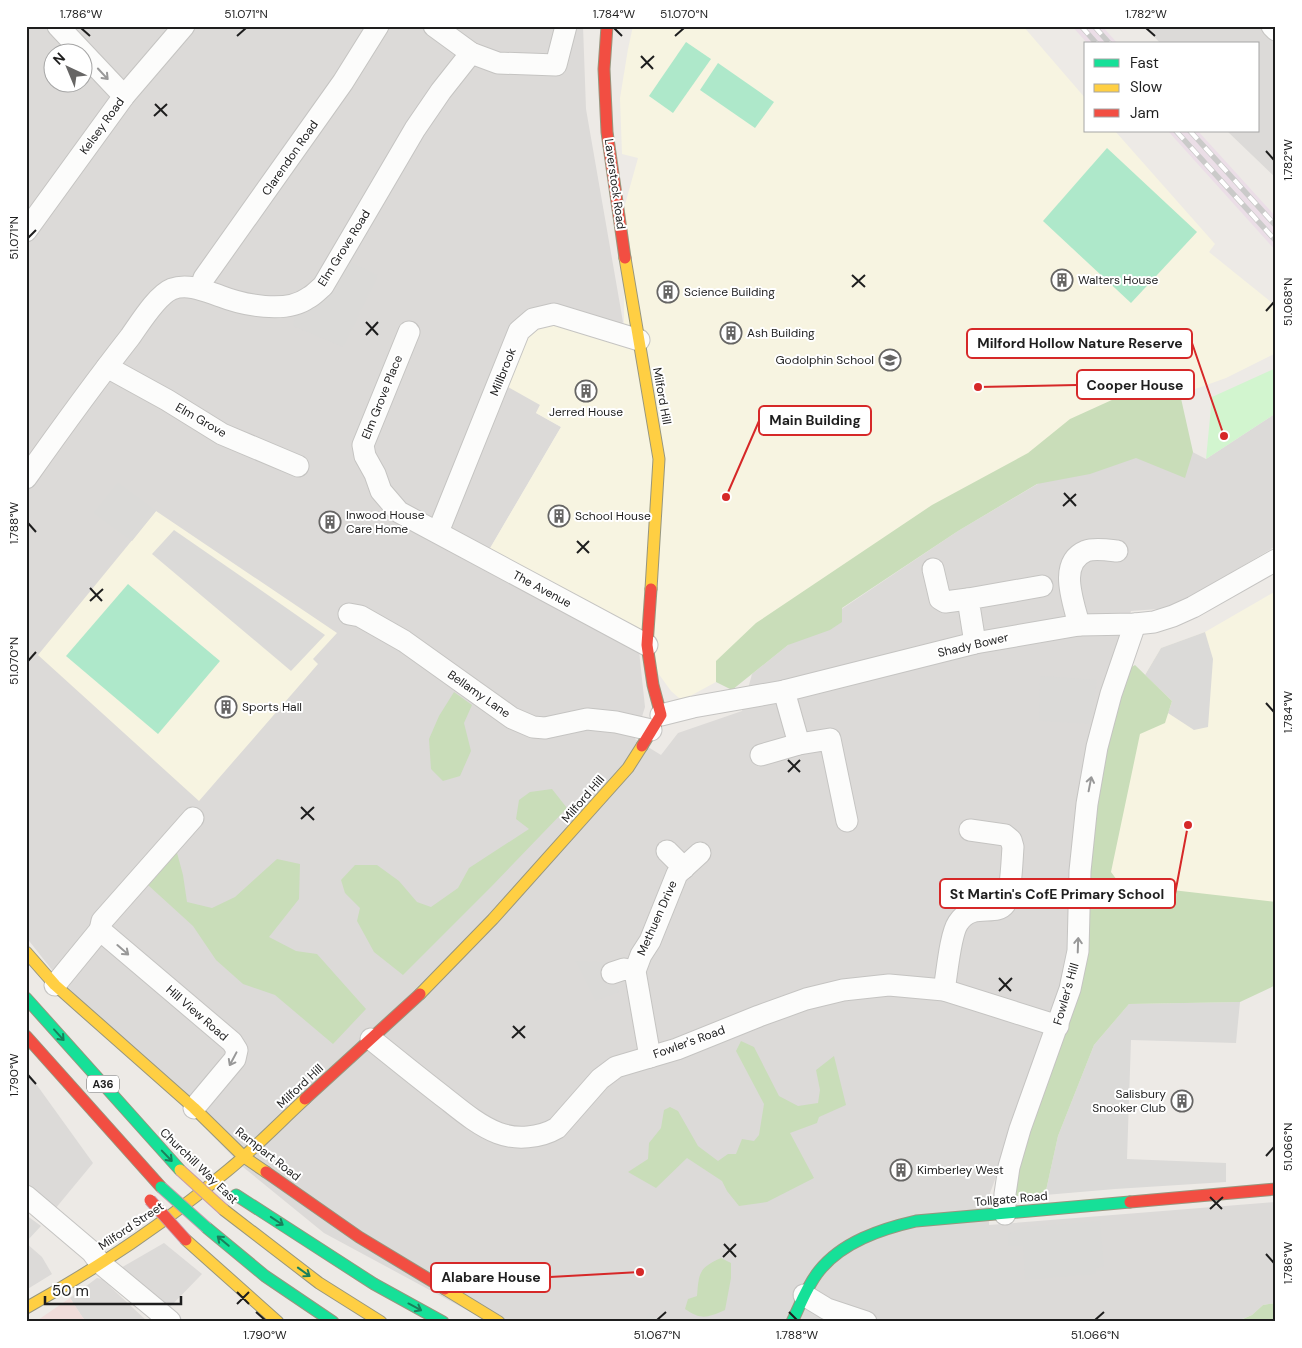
<svg xmlns="http://www.w3.org/2000/svg" width="1302" height="1348" viewBox="0 0 1302 1348" font-family="'DM Sans',sans-serif">
<style>
.residential{fill:#dcdad8;fill-rule:evenodd}
.commercial{fill:#f0dcda}
.industrial{fill:#ebdee7}
.education{fill:#f7f4e1}
.religious{fill:#dbdad8}
.forest{fill:#c9ddb9}
.park{fill:#d2f5cf}
.pitch{fill:#aee8ca}
.lines{fill:none;stroke-linecap:round;stroke-linejoin:round}
.street-casing{stroke:#c5c4c2;stroke-width:23}
.fast-casing{stroke:#97967e;stroke-width:13}
.slow-casing{stroke:#97967e;stroke-width:13}
.jam-casing{stroke:#97967e;stroke-width:13}
.street{stroke:#fcfcfb;stroke-width:21}
.fast{stroke:#16e098;stroke-width:11}
.slow{stroke:#ffcf43;stroke-width:11}
.jam{stroke:#f24e42;stroke-width:11}
.rail-casing{stroke:#cacac9;stroke-width:5.5}
.rail{stroke:#fff;stroke-width:4;stroke-dasharray:11;stroke-linecap:butt}
.fast-bridge-casing{stroke:#c59baa;stroke-width:13;stroke-linecap:butt}
.slow-bridge-casing{stroke:#c59baa;stroke-width:13;stroke-linecap:butt}
.jam-bridge-casing{stroke:#c59baa;stroke-width:13;stroke-linecap:butt}
.fast-bridge{stroke:#16e098;stroke-width:11}
.slow-bridge{stroke:#ffcf43;stroke-width:11}
.jam-bridge{stroke:#f24e42;stroke-width:11}
.oneway{stroke:#989898}
.oneway2{stroke:#1a7f5b}
.ticks{fill:none;stroke:#1e1e1e;stroke-width:2}
.labels{text-anchor:middle;stroke-width:4;stroke-linejoin:round;paint-order:stroke}
.shield{fill:#fff;stroke:#626262;stroke-width:1}
.shield-label{font-size:11px;font-weight:bold;fill:#1e1e1e}
.street-label{font-size:12px;fill:#1e1e1e;stroke:#fff}
.poi-label{font-size:12px;fill:#1e1e1e;stroke:#fff;text-anchor:start}
.leader{fill:none;stroke:#d62828;stroke-width:2}
.callout-dot{fill:#d62828;stroke:#fff;stroke-width:2}
.callout{fill:#fff;stroke:#d62828;stroke-width:2}
.callout-label{font-size:14px;text-anchor:middle;font-weight:bold;fill:#1e1e1e}
.neatline{fill:none;stroke:#1e1e1e;stroke-width:2}
.ticks-label{font-size:12px;text-anchor:middle;fill:#1e1e1e}
</style>
<rect width="100%" height="100%" fill="#edeae6"/>
<!-- residential -->
<g class="residential">
<path d="M26,26h557l3,83 37,213 -83,83 -4,8 25,14 -72,123 148,82 8,75 -10,32 26,16 17,-22 64,-22 10,-37 36,-29 170,-114 149,-88 51,-9 48,25 70,-46v133l-104,62 -41,3 -33,108 -33,270 -76,207v29l287,-23v101l-13,2 -11,10 -17,7h-746l-165,-89 -81,-66 -187,-192 -30,-38zM52,52h30v30h-30z"/>
<path d="M1144,26h132v152l-49,-47h31v-87h-97z"/>
<path d="M26,1070l67,93 -38,46 -29,-23z"/>
<path d="M26,1243l16,14 10,17 -26,16z"/>
<path d="M164,1243l38,31 -33,34 -50,-39z"/>
<path d="M97,1278l5,1 46,43h-60l-5,-4 -13,-20z"/>
</g>
<!-- commercial -->
<path class="commercial" d="M70,1298l13,20 5,4h-53z"/>
<!-- industrial -->
<g class="industrial">
<path d="M1072,26h30l16,18h-30z"/>
<path d="M1168,131h30l78,86v34z"/>
</g>
<!-- education -->
<g class="education">
<path d="M633,26h390l63,73v32h29l100,113 -6,8 67,54v47l-50,25 -75,27 -435,277 -24,13 -2,2 -7,2 -4,-1 -8,-7 -13,-18 -21,-41 -148,-82 72,-123 -25,-14 4,-8 -34,-19 22,-55 26,-9 70,23v-137l14,-50 -16,-4 -2,-56 8,-49z"/>
<path d="M156,511l181,122 -24,26 5,5 -119,137 -161,-146z"/>
<path d="M1276,591v345l-182,-24 13,-174 54,-90 44,-16z"/>
</g>
<!-- religious -->
<g class="religious">
<path d="M346,260l32,15 -35,72 -50,-21 3,-14z"/>
<path d="M118,483l38,28 -24,30 -38,-28z"/>
<path d="M174,530l81,56 70,49 -34,36 -139,-117z"/>
<path d="M1205,632l8,27 -5,68 -14,3 -26,-17 4,-12 -27,-26 16,-27z"/>
<path d="M1040,676l57,4 -7,44 -51,-3z"/>
<path d="M575,961l33,1 11,30 -24,9z"/>
<path d="M1240,1002l-4,41 -105,-3 -4,119 99,4v19l-111,7 -70,6 13,-59 36,-91 35,-41z"/>
<path d="M26,1215l15,11 -15,16z"/>
<path d="M1100,1221l4,46 -8,1v6l-71,6 -2,-34h-15v-12l16,-7z"/>
<path d="M649,1313l14,7 -1,2h-18z"/>
</g>
<!-- forest -->
<g class="forest">
<path d="M1136,389l44,5 13,58 -8,26 -49,-20 -46,16 -53,10 -79,47 -116,77v14l-12,8 -42,15 -56,45 -16,-8v-21l40,-38 176,-118 96,-52 42,-34z"/>
<path d="M1135,665l37,36 -7,22 -25,11 -29,138 9,12 156,18v83l-36,17 -111,2 -35,41 -36,91 -13,59 -30,1v-30l61,-178 15,-184 36,-134z"/>
<path d="M454,692l18,13 -8,18 7,28 -11,25 -17,5 -12,-12 -2,-30 10,-23z"/>
<path d="M552,789l15,19 -76,79 -88,88 -29,-23 -17,-31 3,-13 -15,-15 -4,-13 14,-15h22l22,16 18,21 14,5 27,-19 11,-20 60,-39 -13,-10 3,-19 11,-8z"/>
<path d="M176,849l7,26 4,27 25,6 23,-11 42,-38 23,5 -1,35 -30,38 27,14 21,3 49,55 -33,35 -58,-49 -32,-11 -27,-24 -23,-34 -45,-41z"/>
<path d="M741,1041l13,6 25,49 19,10 20,-3 2,-13 -4,-20 18,-14 12,49 -27,12 -2,6 -27,10 24,45 -47,24 -28,4 -12,-15 -5,-10 -35,-23 -31,30 -28,-16 20,-13 1,-16 12,-15 3,-18 6,-3 8,4 20,35 20,15 10,-7h8l6,-15 12,2 5,-6 5,-31 -28,-53z"/>
<path d="M721,1258l10,5v15l-6,32c-18,8 -24,10 -40,-1l3,-10 9,-3c2,-24 2,-28 24,-38z"/>
<path d="M1276,1303v19h-40l16,-7 11,-10z"/>
</g>
<!-- park -->
<path class="park" d="M1276,368v45l-70,46 6,-62z"/>
<!-- pitch -->
<g class="pitch">
<path d="M686,42l25,17 -38,54 -24,-17z"/>
<path d="M718,63l56,39 -19,26 -55,-38z"/>
<path d="M1107,148l90,84 -66,71 -88,-82z"/>
<path d="M128,584l92,77 -62,73 -92,-78z"/>
</g>
<g class="lines">
<!-- street casing -->
<g class="street-casing">
<g id="street">
<path d="M58,26l66,70"/>
<path d="M434,26l37,27 27,10 58,2 10,-39"/>
<path d="M1272,26l4,4"/>
<path d="M26,231l98,-135 60,-70"/>
<path d="M200,289l4,-11 139,-196 35,-56"/>
<path d="M409,332l-46,113 2,11 10,18 6,17 18,21 248,133"/>
<path d="M107,367l60,33 55,34 76,32"/>
<path d="M26,478c34,-48 68,-95 104,-141 10,-14 27,-42 42,-48 16,-6 33,2 48,7 23,9 66,18 88,2 6,-3 10,-8 15,-12l92,-157 26,-38 30,-38"/>
<path d="M438,532l81,-201 14,-12 21,-5 85,26"/>
<path d="M933,569l7,30 5,3 23,-3"/>
<path d="M349,614l11,2 44,25 108,77 21,9 12,1 42,-9 29,3 35,8"/>
<path d="M1079,625c-5,-22 -22,-62 7,-74 8,-3 22,-1 31,0"/>
<path d="M975,643l-7,-44 74,-13"/>
<path d="M784,691l15,53"/>
<path d="M661,715l32,-8 91,-16 191,-48 104,-18 56,-1 19,-2 19,-6 20,-9 83,-47"/>
<path d="M761,755l38,-11 31,-5 17,82"/>
<path d="M667,851l17,17"/>
<path d="M100,930l2,-9 91,-103"/>
<path d="M612,973l12,-4 11,2"/>
<path d="M55,985l45,-55 132,112 5,8 -2,9 -41,49"/>
<path d="M944,990c3,-16 6,-55 14,-67 14,-22 38,-6 47,-19 6,-9 7,-44 8,-57l-2,-7 -6,-5 -35,-5"/>
<path d="M371,1039c26,21 52,42 78,62 15,12 31,25 49,32 18,7 42,5 59,-5l43,-49 16,-12 61,-18 82,-33 47,-17 37,-9 46,-5 55,5 114,36"/>
<path d="M650,1057l-15,-86 6,-16 9,-14 27,-67 23,-21"/>
<path d="M26,1196l66,56 8,11 70,58"/>
<path d="M1005,1214v-20l4,-27 11,-38 50,-140 8,-38 2,-80 7,-67 10,-57 14,-53 24,-70"/>
<path d="M804,1295l23,14 39,13"/>
</g>
</g>
<!-- fast casing -->
<g class="fast-casing">
<g id="fast">
<path d="M26,998l154,172"/>
<path d="M236,1195l138,89 69,38"/>
<path d="M207,1228l58,48 68,46"/>
<path d="M792,1322c8,-17 15,-36 27,-51 23,-29 62,-42 97,-50l214,-19"/>
</g>
</g>
<!-- slow casing -->
<g class="slow-casing">
<g id="slow">
<path d="M625,258l34,201 -8,130"/>
<path d="M26,952l29,33 139,123 50,49 22,15"/>
<path d="M420,994l73,-75 135,-151 14,-22"/>
<path d="M224,1210l95,73 62,39"/>
<path d="M186,1240l92,82"/>
<path d="M445,1289l54,33"/>
<path d="M26,1308c70,-39 139,-85 201,-137 27,-22 52,-48 78,-72"/>
</g>
</g>
<!-- jam casing -->
<g class="jam-casing">
<g id="jam">
<path d="M607,26l-3,43 3,63 18,126"/>
<path d="M642,746l19,-31 -8,-30 -6,-40 4,-56"/>
<path d="M26,1036l135,151"/>
<path d="M305,1099l115,-105"/>
<path d="M266,1172l93,65 86,52"/>
<path d="M1130,1202l146,-13"/>
</g>
</g>
<!-- street -->
<use href="#street" class="street"/>
<!-- fast -->
<use href="#fast" class="fast"/>
<!-- slow -->
<use href="#slow" class="slow"/>
<!-- jam -->
<use href="#jam" class="jam"/>
<!-- rail casing -->
<g class="rail-casing">
<g id="rail">
<path d="M1081,26l16,18"/>
<path d="M1094,26l16,18"/>
<path d="M1176,131l100,110"/>
<path d="M1190,131l86,95"/>
</g>
</g>
<!-- rail -->
<use href="#rail" class="rail"/>
<!-- fast-bridge casing -->
<g class="fast-bridge-casing">
<path id="fast-bridge" d="M161,1187l46,41"/>
</g>
<!-- slow-bridge casing -->
<g class="slow-bridge-casing">
<path id="slow-bridge" d="M180,1170l44,40"/>
</g>
<!-- jam-bridge casing -->
<g class="jam-bridge-casing">
<path id="jam-bridge" d="M150,1200l36,40"/>
</g>
<!-- fast-bridge -->
<use href="#fast-bridge" class="fast-bridge"/>
<!-- slow-bridge -->
<use href="#slow-bridge" class="slow-bridge"/>
<!-- jam-bridge -->
<use href="#jam-bridge" class="jam-bridge"/>
</g>
<!-- one-way arrows -->
<defs><path id="oneway-shaft" d="M-6 0H5M1.5-3L5.5 0L1.5 3" fill="none" stroke-width="1.6" stroke-linecap="round" stroke-linejoin="round" transform="scale(1.25)"/></defs>
<g class="oneway">
<use href="#oneway-shaft" transform="translate(103 74) rotate(47)"/>
<use href="#oneway-shaft" transform="translate(1090 784) rotate(-79)"/>
<use href="#oneway-shaft" transform="translate(1078 945) rotate(-88)"/>
<use href="#oneway-shaft" transform="translate(123 950) rotate(41)"/>
<use href="#oneway-shaft" transform="translate(233 1059) rotate(118)"/>
</g>
<g class="oneway2">
<use href="#oneway-shaft" transform="translate(59 1035) rotate(48)"/>
<use href="#oneway-shaft" transform="translate(167 1156) rotate(46)"/>
<use href="#oneway-shaft" transform="translate(277 1221) rotate(34)"/>
<use href="#oneway-shaft" transform="translate(223 1241) rotate(-140)"/>
<use href="#oneway-shaft" transform="translate(304 1272) rotate(36)"/>
<use href="#oneway-shaft" transform="translate(415 1307) rotate(28)"/>
</g>
<!-- ticks -->
<path class="ticks" d="M81,28l9,8M614,28l8,8M1146,28l9,8M237,36l9,-8M675,36l9,-8M641,56l12,13M641,68l13,-12M155,104l12,12M154,116l13,-12M1266,151l8,9M28,238l8,-8M852,275l13,12M852,287l13,-12M1266,311l8,-9M366,322l12,13M366,335l12,-13M1064,493l12,13M1063,506l13,-12M28,523l8,9M577,541l12,12M577,553l12,-12M90,588l12,13M90,601l13,-12M28,661l8,-9M1266,703l8,9M788,760l12,12M788,772l12,-12M301,807l13,13M301,819l13,-12M999,978l12,13M999,991l13,-13M513,1026l12,12M512,1038l13,-12M28,1075l8,9M1266,1156l8,-9M1210,1197l12,12M1210,1209l13,-12M724,1244l12,13M1266,1254l8,9M723,1257l13,-13M237,1292l12,12M237,1304l12,-12M256,1312l9,8M789,1312l8,8M657,1320l9,-8M1095,1320l9,-8"/>
<!-- icons -->
<defs>
<g id="building-ring" transform="scale(1.125)"><circle r="9.5" fill="#fff" stroke="#666564" stroke-width="1.5"/><path d="M-4-6H4V6H1V3H-1V6H-4ZM-2.5-4.3h1.7v1.8h-1.7ZM.8-4.3h1.7v1.8H.8ZM-2.5-1h1.7V.8h-1.7ZM.8-1h1.7V.8H.8Z" fill="#666564"/></g>
<g id="school-ring" transform="scale(1.125)"><circle r="9.5" fill="#fff" stroke="#666564" stroke-width="1.5"/><path d="M0-5L7-2L0 1L-7-2ZM-4 1L0 2.5L4 1V4Q0 6-4 4Z" fill="#666564"/></g>
</defs>
<g fill-rule="evenodd">
<use href="#building-ring" x="1062" y="280"/>
<use href="#building-ring" x="668" y="292"/>
<use href="#building-ring" x="731" y="333"/>
<use href="#school-ring" x="890" y="360"/>
<use href="#building-ring" x="586" y="391"/>
<use href="#building-ring" x="559" y="516"/>
<use href="#building-ring" x="330" y="522"/>
<use href="#building-ring" x="226" y="707"/>
<use href="#building-ring" x="1182" y="1101"/>
<use href="#building-ring" x="901" y="1170"/>
</g>
<g class="labels">
<!-- shield labels -->
<rect class="shield" x="87" y="1075.5" width="32" height="17" rx="4"/>
<g class="shield-label">
<text x="103" y="1088">A36</text>
</g>
<!-- street labels -->
<g class="street-label">
<text transform="translate(102 126) rotate(-54)" y="4">Kelsey Road</text>
<text transform="translate(290 158) rotate(-55)" y="4">Clarendon Road</text>
<text transform="translate(615 184) rotate(82)" y="4">Laverstock Road</text>
<text transform="translate(344 248) rotate(-58)" y="4">Elm Grove Road</text>
<text transform="translate(503 372) rotate(-68)" y="4">Millbrook</text>
<text transform="translate(662 396) rotate(80)" y="4">Milford Hill</text>
<text transform="translate(382 397) rotate(-68)" y="4">Elm Grove Place</text>
<text transform="translate(201 420) rotate(30)" y="4">Elm Grove</text>
<text transform="translate(542 589) rotate(28)" y="4">The Avenue</text>
<text transform="translate(973 645) rotate(-13)" y="4">Shady Bower</text>
<text transform="translate(479 694) rotate(35)" y="4">Bellamy Lane</text>
<text transform="translate(583 799) rotate(-49)" y="4">Milford Hill</text>
<text transform="translate(657 918) rotate(-66)" y="4">Methuen Drive</text>
<text transform="translate(1066 994) rotate(-74)" y="4">Fowler's Hill</text>
<text transform="translate(197 1013) rotate(41)" y="4">Hill View Road</text>
<text transform="translate(689 1042) rotate(-20)" y="4">Fowler's Road</text>
<text transform="translate(300 1086) rotate(-43)" y="4">Milford Hill</text>
<text transform="translate(268 1154) rotate(38)" y="4">Rampart Road</text>
<text transform="translate(199 1166) rotate(44)" y="4">Churchill Way East</text>
<text transform="translate(1011 1199) rotate(-5)" y="4">Tollgate Road</text>
<text transform="translate(131 1226) rotate(-34)" y="4">Milford Street</text>
</g>
<!-- poi labels -->
<g class="poi-label">
<text x="1078" y="284">Walters House</text>
<text x="684" y="296">Science Building</text>
<text x="747" y="337">Ash Building</text>
<text x="874" y="364" text-anchor="end">Godolphin School</text>
<text x="586" y="416" text-anchor="middle">Jerred House</text>
<text x="346" y="519">Inwood House<tspan x="346" dy="14">Care Home</tspan></text>
<text x="575" y="520">School House</text>
<text x="242" y="711">Sports Hall</text>
<text x="1166" y="1098" text-anchor="end">Salisbury<tspan x="1166" dy="14">Snooker Club</tspan></text>
<text x="917" y="1174">Kimberley West</text>
</g>
</g>
<!-- callouts -->
<path class="leader" d="M1224 436L1192 343M978 387L1077 385M726 497L759 421M1188 825L1175 894M640 1272L550 1277"/>
<g class="callout-dot">
<circle cx="1224" cy="436" r="5"/>
<circle cx="978" cy="387" r="5"/>
<circle cx="726" cy="497" r="5"/>
<circle cx="1188" cy="825" r="5"/>
<circle cx="640" cy="1272" r="5"/>
</g>
<g class="callout">
<rect x="967" y="329" width="225" height="29" rx="5"/>
<rect x="1077" y="370" width="117" height="29" rx="5"/>
<rect x="759" y="406" width="112" height="29" rx="5"/>
<rect x="940" y="879" width="235" height="29" rx="5"/>
<rect x="431" y="1263" width="119" height="29" rx="5"/>
</g>
<g class="callout-label">
<text x="1080" y="348">Milford Hollow Nature Reserve</text>
<text x="1135" y="390">Cooper House</text>
<text x="815" y="425">Main Building</text>
<text x="1057" y="899">St Martin's CofE Primary School</text>
<text x="491" y="1282">Alabare House</text>
</g>
<!-- border -->
<rect width="1302" height="1348" fill="none" stroke="#ffffff" stroke-width="55"/>
<!-- legend -->
<rect x="1084" y="42" width="175" height="90" fill="#ffffff" stroke="#a5a5a5"/>
<rect x="1094" y="59" width="25" height="8" fill="#16e098" stroke="#a5a5a5"/>
<text x="1130" y="68" font-size="15" fill="#1e1e1e">Fast</text>
<rect x="1094" y="84" width="25" height="8" fill="#ffcf43" stroke="#a5a5a5"/>
<text x="1130" y="92" font-size="15" fill="#1e1e1e">Slow</text>
<rect x="1094" y="109" width="25" height="8" fill="#f24e42" stroke="#a5a5a5"/>
<text x="1130" y="118" font-size="15" fill="#1e1e1e">Jam</text>
<!-- north arrow -->
<g transform="translate(68 68) rotate(316)"><circle r="24" fill="#ffffff" stroke="#a5a5a5"/>
<path d="M0-4L9 19L0 12L-9 19Z" fill="#666564"/>
<text y="-8" font-size="14" font-weight="bold" text-anchor="middle" fill="#1e1e1e">N</text>
</g>
<!-- scale -->
<path d="M45 1296v8h136v-8" fill="none" stroke="#1e1e1e" stroke-width="2.5"/>
<text x="52" y="1296" font-size="15" fill="#1e1e1e" stroke="#ffffff" stroke-width="4" paint-order="stroke">50 m</text>
<rect x="28" y="28" width="1246" height="1292" class="neatline"/>
<g class="ticks-label">
<text x="81" y="18">1.786°W</text>
<text x="246" y="18">51.071°N</text>
<text x="614" y="18">1.784°W</text>
<text x="684" y="18">51.070°N</text>
<text x="1146" y="18">1.782°W</text>
<text transform="translate(1288 160) rotate(-90)" y="4">1.782°W</text>
<text transform="translate(14 238) rotate(-90)" y="4">51.071°N</text>
<text transform="translate(1288 302) rotate(-90)" y="4">51.068°N</text>
<text transform="translate(14 523) rotate(-90)" y="4">1.788°W</text>
<text transform="translate(14 661) rotate(-90)" y="4">51.070°N</text>
<text transform="translate(1288 712) rotate(-90)" y="4">1.784°W</text>
<text transform="translate(14 1075) rotate(-90)" y="4">1.790°W</text>
<text transform="translate(1288 1147) rotate(-90)" y="4">51.066°N</text>
<text transform="translate(1288 1263) rotate(-90)" y="4">1.786°W</text>
<text x="265" y="1339">1.790°W</text>
<text x="657" y="1339">51.067°N</text>
<text x="797" y="1339">1.788°W</text>
<text x="1095" y="1339">51.066°N</text>
</g>
</svg>
